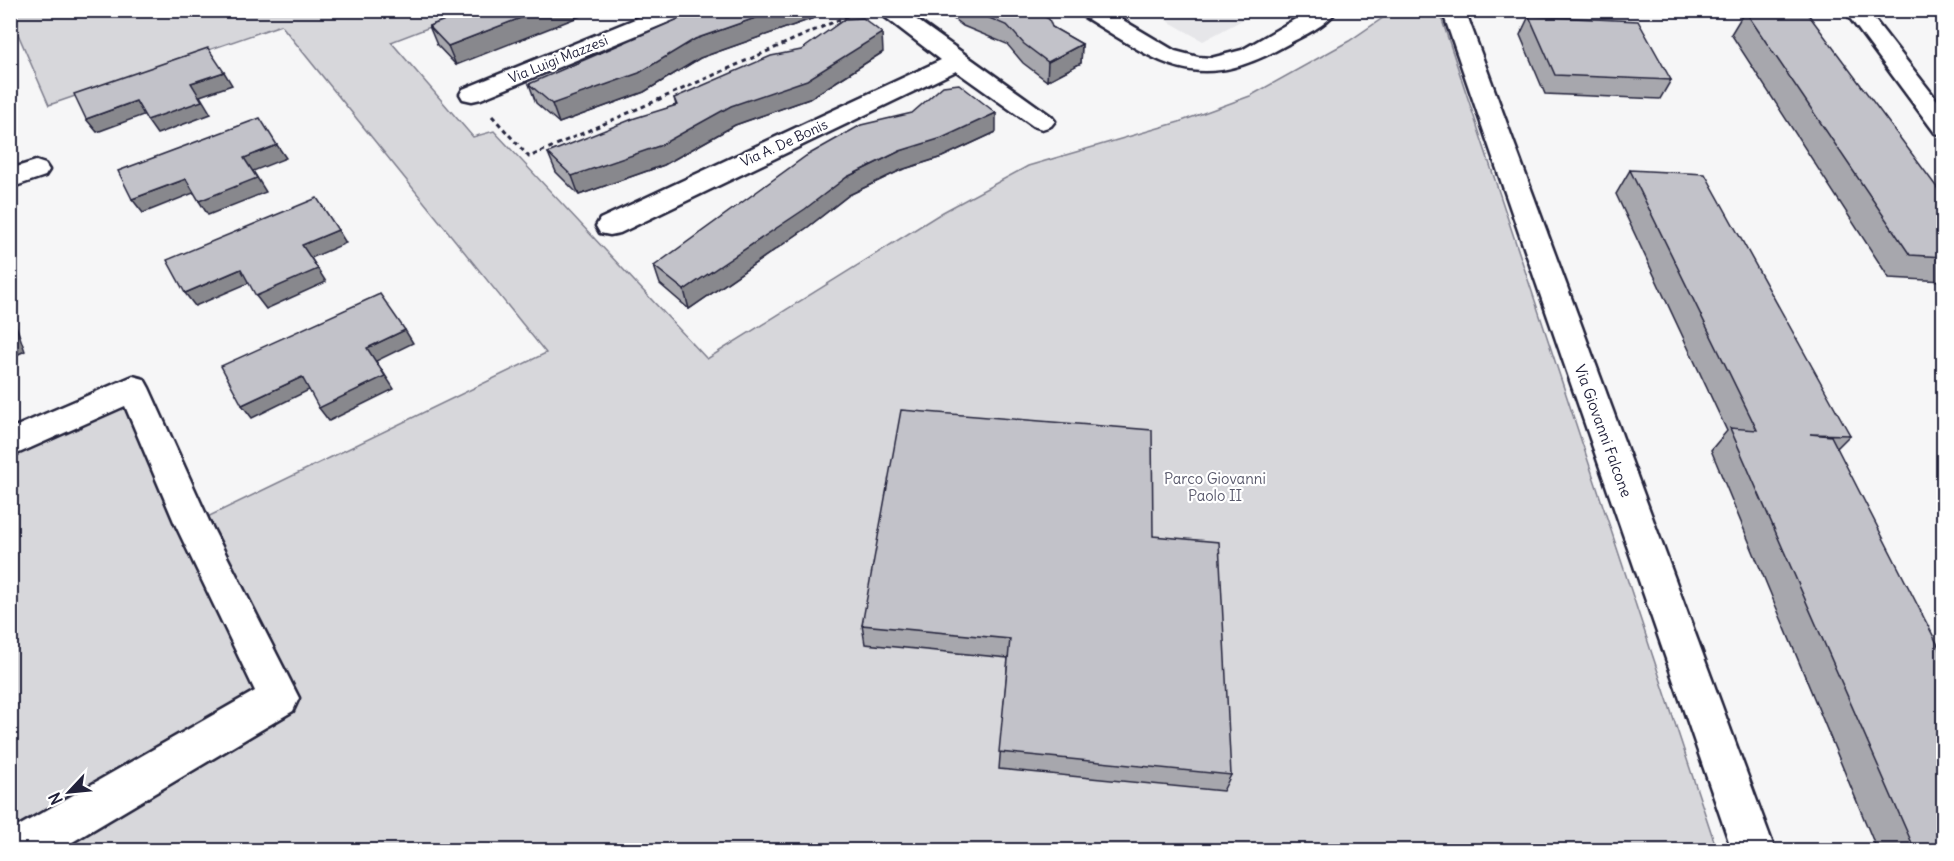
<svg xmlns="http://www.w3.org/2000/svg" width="1954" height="861" viewBox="0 0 1954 861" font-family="Delius,sans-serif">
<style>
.built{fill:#e6e6e9}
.green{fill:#d7d7db;stroke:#7c7c8b;stroke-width:1.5}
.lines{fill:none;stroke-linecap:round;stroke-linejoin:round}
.street-casing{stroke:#22223b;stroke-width:5}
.path{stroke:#22223b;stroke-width:3;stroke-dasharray:4.5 4;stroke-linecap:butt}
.street{fill:#fff;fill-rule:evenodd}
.wall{fill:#a7a7ad;stroke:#22223b;stroke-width:1.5}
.shaded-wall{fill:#88888d;stroke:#22223b;stroke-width:1.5}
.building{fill:#c2c2c9;stroke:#22223b;stroke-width:1.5}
.labels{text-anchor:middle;stroke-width:4.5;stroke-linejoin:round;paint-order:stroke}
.far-street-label{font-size:14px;fill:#22223b;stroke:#fff}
.street-label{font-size:15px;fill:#22223b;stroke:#fff}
.park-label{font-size:15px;fill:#58586b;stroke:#fff}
</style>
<rect width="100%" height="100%" fill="#f6f6f7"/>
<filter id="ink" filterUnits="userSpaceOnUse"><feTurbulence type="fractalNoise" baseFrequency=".0167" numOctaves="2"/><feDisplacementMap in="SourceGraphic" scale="12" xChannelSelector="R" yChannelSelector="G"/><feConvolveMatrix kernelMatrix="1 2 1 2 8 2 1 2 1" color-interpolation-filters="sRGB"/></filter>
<g filter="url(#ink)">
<!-- built -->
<path class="built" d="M1150,11h109l-56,30z"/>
<!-- green -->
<path class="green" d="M11,11h461l-81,31 82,95 21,-6 213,228 236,-147 85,-46 151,-44 71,-26 99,-55 44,-30h46l278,839h-1706l-1,-406 123,-56 60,136 353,-171 -265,-328 -232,80 -38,-87z"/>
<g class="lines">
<!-- street casing -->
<g class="street-casing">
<g id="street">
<path d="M657,10h32l-3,5 -205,84 -9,2 -9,-2 -3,-5 3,-5z"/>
<path d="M876,10h27l148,106 4,5 -4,5 -9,3 -9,-3 -77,-55 -336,162 -10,2 -10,-2 -4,-7 4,-7 341,-159z"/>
<path d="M1078,10h28l69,41 23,6 13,1 31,-8 69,-40h26c-11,16 -33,25 -49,34 -94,53 -125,20 -207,-29z"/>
<path d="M1442,10h23l310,840h-43z"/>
<path d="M1844,10h23l77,99v26l-9,-2z"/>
<path d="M36,161l9,3 4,6 -4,6 -35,12v-19z"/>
<path d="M133,376l11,3 5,9 60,133 90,177 -6,13 -234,139h-49v-19l245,-140 -80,-167 -50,-118 -115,51v-28z"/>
</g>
</g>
<!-- path -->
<g class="path">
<path d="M10,114l3,7"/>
<path d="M492,116l37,41 327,-145"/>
</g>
<!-- street -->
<use href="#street" class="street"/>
</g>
<!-- wall -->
<g class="wall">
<path d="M472,10l-16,55 -19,-20 -8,-19z"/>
<path d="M942,10h89l21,17 30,17 -1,19 -34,18 -24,-18 -16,-19 -44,-18z"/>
<path d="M1745,11l199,186v84l-55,-3 -158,-244z"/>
<path d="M831,12l-131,46 -56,34 -85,31 -23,-20 -7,-19z"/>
<path d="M1529,16l142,64 -11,19 -115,-5 -25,-59z"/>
<path d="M883,52l-74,47 -74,26 -71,40 -85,30 -23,-23 -8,-19 128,-48 -2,-7z"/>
<path d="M996,132l-54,25 -41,13 -52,25 -41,32 -119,82 -29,-25 -6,-18z"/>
<path d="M1630,170l220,265 -13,13 107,402h-67l-166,-400 16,-19 -111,-237z"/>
<path d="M1153,536l78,239 -8,16 -224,-22 9,-111 -143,-14 -3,-19z"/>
</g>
<!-- shaded-wall -->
<g class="shaded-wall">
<path d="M541,10h55l-140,55 -8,-19z"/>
<path d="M778,10h52l1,2 -131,46 -56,34 -85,31 -7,-19 143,-65z"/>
<path d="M882,33l1,19 -74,47 -74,26 -71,40 -85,30 -7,-19z"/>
<path d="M1082,44l-1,19 -34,18 1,-19z"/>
<path d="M224,72l8,13 -32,11 11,18 -54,20 -10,-14 44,-37z"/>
<path d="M136,101l10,13 -49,18 -11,-13z"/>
<path d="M996,113v19l-54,25 -41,13 -52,25 -41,32 -119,82 -5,-19 163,-113 53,-26z"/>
<path d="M277,145l9,13 -33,13 13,21 -58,23 -9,-14 45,-43z"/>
<path d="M186,179l10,13 -53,21 -11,-14z"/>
<path d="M338,230l8,13 -35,15 15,24 -60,27 -10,-13 46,-51z"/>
<path d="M241,269l10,13 -56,24 -10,-13z"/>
<path d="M10,313l2,1 13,37 -15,7z"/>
<path d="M405,330l8,13 -37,18 18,28 -65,32 -10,-13 48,-60z"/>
<path d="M302,377l9,12 -59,29 -10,-13z"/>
</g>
<!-- building -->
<g class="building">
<path d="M472,10h69l-93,36 -19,-20z"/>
<path d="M699,10h79l-83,29 -56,34 -87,31 -23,-20z"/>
<path d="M971,10h60l18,9 3,8 30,17 -34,18 -24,-18 -16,-18z"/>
<path d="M1745,11l63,3 136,183v60l-34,-2z"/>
<path d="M1529,16l109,5 33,59 -116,-5z"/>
<path d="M863,18l19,15 -75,47 -76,26 -72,40 -87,30 -24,-23 87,-35 42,-13 -3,-7 97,-42 30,-6 44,-31z"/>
<path d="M208,48l16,24 -33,11 11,18 -55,19 -11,-19 -50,18 -12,-25z"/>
<path d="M959,84l37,29 -54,25 -42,13 -53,26 -42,32 -121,81 -30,-24 152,-110 55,-31 51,-12 31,-27z"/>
<path d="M260,118l17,27 -33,13 13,20 -58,23 -13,-22 -54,20 -14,-28z"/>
<path d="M1630,170l75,4 145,261 -40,-1 21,2 113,221v193h-29l-185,-422 27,2z"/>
<path d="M317,198l21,32 -36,15 16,24 -62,27 -15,-27 -56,24 -18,-33z"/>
<path d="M380,294l25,36 -38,18 18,28 -66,32 -17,-31 -60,28 -21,-39z"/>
<path d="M901,410l251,20 1,106 66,6 12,233 -232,-23 11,-113 -148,-14z"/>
</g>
</g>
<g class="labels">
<!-- far-street labels -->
<g class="far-street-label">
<text transform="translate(558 59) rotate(-22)" y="5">Via Luigi Mazzesi</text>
<text transform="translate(784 143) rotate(-25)" y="5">Via A. De Bonis</text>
</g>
<!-- street labels -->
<g class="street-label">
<text transform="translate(1603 431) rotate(70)" y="5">Via Giovanni Falcone</text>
</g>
<!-- park labels -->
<g class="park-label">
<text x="1215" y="484">Parco Giovanni<tspan x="1215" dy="17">Paolo II</tspan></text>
</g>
</g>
<!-- margin -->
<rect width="1954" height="861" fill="none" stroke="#fff" stroke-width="36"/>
<rect x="18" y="18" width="1918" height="825" fill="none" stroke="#22223b" stroke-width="2" filter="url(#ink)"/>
<!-- north arrow -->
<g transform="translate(69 792) rotate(244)" stroke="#ffffff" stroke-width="4.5" paint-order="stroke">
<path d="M0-4.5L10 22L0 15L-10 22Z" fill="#22223b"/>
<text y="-9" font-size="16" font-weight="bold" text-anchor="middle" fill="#22223b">N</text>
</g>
</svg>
